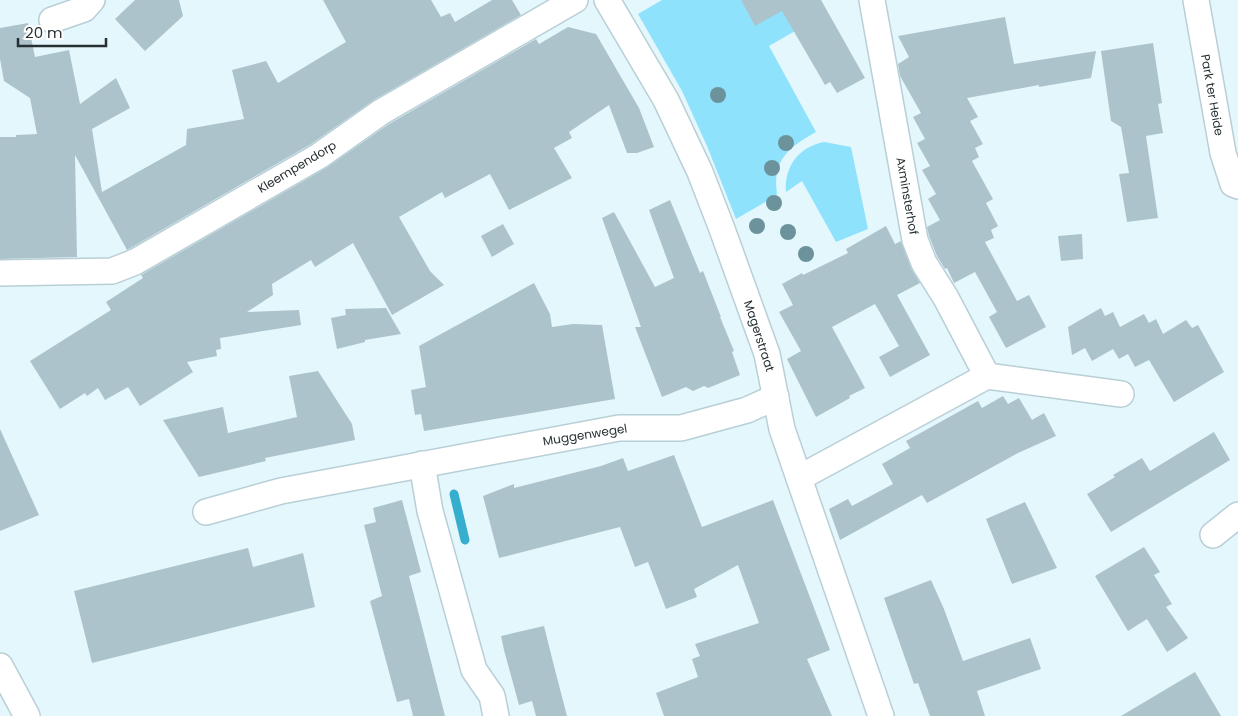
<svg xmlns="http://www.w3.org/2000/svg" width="1238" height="716" viewBox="0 0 1238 716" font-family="Poppins,sans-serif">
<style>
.green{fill:#8ee2fc}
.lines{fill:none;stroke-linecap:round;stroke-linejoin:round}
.stream{stroke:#36aece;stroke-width:9}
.building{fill:#adc3cb}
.minor-casing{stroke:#b9cfd6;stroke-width:28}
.minor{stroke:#fff;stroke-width:25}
.tree{fill:#6c929c}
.labels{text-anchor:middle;stroke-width:5;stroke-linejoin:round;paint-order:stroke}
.street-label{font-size:12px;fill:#262f32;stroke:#fff}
</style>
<rect width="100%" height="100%" fill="#e4f7fd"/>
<!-- green -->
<g class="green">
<path d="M662,0h116l17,31 -26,15 47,86c-27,15 -44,28 -39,62l-3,3 -38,22 -29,-73 -25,-55 -44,-77z"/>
<path d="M824,142l27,5 17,82 -32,13 -34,-61 -16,11c-2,-26 13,-45 38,-50z"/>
</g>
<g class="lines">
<!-- stream -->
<path class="stream" d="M454,494l11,46"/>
</g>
<!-- building -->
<g class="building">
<path d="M135,0h44l4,16 -38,35 -30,-32z"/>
<path d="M323,0h108l10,17 9,-4 5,9 37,-22h20l9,15 -147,85 -63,44 -184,106 -52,-95 2,102 -77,2v-122h16v-2l21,-1 -7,-36 -26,-17 -4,-22v-31l28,-5 7,34 34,-7 11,54 36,-26 14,30 -38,21 10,63 84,-47 1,-16 57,-10 -12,-49 34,-9 12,22 68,-41z"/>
<path d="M741,0h80l44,78 -28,15 -7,-11 -5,3 -43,-74 -27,15z"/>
<path d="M1005,17l9,47 82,-13 -5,27 -52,9v-2l-72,13 11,19 -8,4 13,23 -8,4 4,9 -7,4 21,38 -7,4 12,23 -7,4 3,8 -9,4 32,59 12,-6 17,32 -40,21 -17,-31 8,-5 -22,-40 -21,11 -7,-15 -2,1 -8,-13 -8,-20 -2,-9 13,-7 -12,-21 8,-5 -14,-24 8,-4 -13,-23 8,-4 -12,-22 8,-4 -21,-37 -2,-12 11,-7 -11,-21z"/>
<path d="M568,27l28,7 43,74 15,39 -17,6h-10l-18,-48 -40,27 3,6 -18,10 18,30 -63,32 -19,-36 -45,24 -3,-6 -43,25 31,54 14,14 -52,30 -39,-72 -38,24 -4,-7 -39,24 1,11 -26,17 52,-2 2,15 -81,13 1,11 -5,1 1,6 -30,6 6,10 -53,34 -12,-19 -23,13 -7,-12 -11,8 -2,-3 -25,16 -30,-48 81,-51 -5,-8 37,-24 -2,-3 185,-107 63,-44 147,-85 3,5z"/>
<path d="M1153,43l9,60 -4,1 5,29 -17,3 12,82 -31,4 -8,-48 10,-1 -8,-46 -10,-6 -10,-70z"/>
<path d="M670,200l30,73 3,-2 18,46h-1l14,34 -2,1 8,23 -32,13 -4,-2 -11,5 -7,-4 -24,10 -27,-70h6l-39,-109 12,-6 41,75 19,-9 -25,-68z"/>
<path d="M503,224l11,20 -22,13 -11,-21z"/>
<path d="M886,226l9,18 6,-3 10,27 9,15 -23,12 33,60 -40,22 -11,-20 20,-11 -24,-42 -43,23 33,61 -16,8 1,2 -34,19 -29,-58 14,-8 -22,-39 14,-7 -11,-21 20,-11 1,2 45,-22 -2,-4z"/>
<path d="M1082,234l1,25 -22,2 -3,-25z"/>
<path d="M534,283l16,31 2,13 21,-3 29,1 13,74 -191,32 -3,-17 -6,1 -4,-25 15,-3 -7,-41z"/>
<path d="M386,308l15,26 -36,6v2l-28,7 -6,-31 15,-3 -1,-6z"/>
<path d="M1101,308l4,8 8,-4 7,15 24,-13 5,9 7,-4 7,15 23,-14 6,8 6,-3 26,47 -50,30 -25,-42 -14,7 -7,-13 -9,5 -6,-10 -21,12 -7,-13 -13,7 -4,-28z"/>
<path d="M318,371l34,53 3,16 -90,18 1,3 -67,16 -36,-57 60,-13 5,26 69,-16 -8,-41z"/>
<path d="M1003,396l5,8 11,-6 13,22 12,-7 12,23 -38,17 -91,50 -5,-8 -82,45 -11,-31 19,-10 4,7 41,-22 -11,-20 28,-16 -4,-7 72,-40 4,7z"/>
<path d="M0,429l39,86 -39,16z"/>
<path d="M1214,432l16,28 -119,72 -24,-38 28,-17 -2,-2 29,-17 8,13z"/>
<path d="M674,455l28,72 71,-27 57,150 -23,9 25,57h-168l-8,-23 42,-16 -6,-18 8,-3 -5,-12 64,-21 -21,-58 -44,24 3,8 -31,12 -18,-47 -13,5 -15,-40 -121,31 -16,-62 31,-12v4l87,-22 22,-8 5,13z"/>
<path d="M402,500l19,72 -12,4 36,140h-32l-4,-17 -12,3 -27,-101 12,-5 -18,-71 12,-3 -3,-14z"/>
<path d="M1025,502l32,66 -45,16 -26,-65z"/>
<path d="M1144,547l16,25 -6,3 18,29 -6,3 22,31 -21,14 -20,-33 -19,12 -33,-55z"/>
<path d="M248,548l5,19 50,-14 12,54 -223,56 -18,-72z"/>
<path d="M931,580l13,29 19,52 67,-23 11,31 -64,22 8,25h-55l-12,-33 -4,1 -30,-86z"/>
<path d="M544,626l10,40 13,50h-31l-4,-15 -13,4 -15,-55 -3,-14z"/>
<path d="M1195,672l26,44h-100z"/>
</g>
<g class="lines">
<!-- minor casing -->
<g class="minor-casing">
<g id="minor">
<path d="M607,0l59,100 34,72 22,57 45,125 15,75 99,287"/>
<path d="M872,0l43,240 9,23 22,35 41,78"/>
<path d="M1196,0l27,153 10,31 5,2"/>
<path d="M52,20l32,-11 8,-9"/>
<path d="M0,273l112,-2 23,-9 184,-106 62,-44 194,-112"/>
<path d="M422,464l8,47 44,159 18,26 4,20"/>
<path d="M799,478l188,-102 134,18"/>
<path d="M206,512l75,-21 338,-63h62l66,-18 29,-13"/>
<path d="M1213,535l25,-20"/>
<path d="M0,666l27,50"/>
</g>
</g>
<!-- minor -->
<use href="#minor" class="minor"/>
</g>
<!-- trees -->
<g class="tree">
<circle cx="718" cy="95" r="8"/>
<circle cx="786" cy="143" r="8"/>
<circle cx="772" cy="168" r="8"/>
<circle cx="774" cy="203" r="8"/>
<circle cx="757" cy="226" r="8"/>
<circle cx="788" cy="232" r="8"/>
<circle cx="806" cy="254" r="8"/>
</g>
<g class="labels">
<!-- street labels -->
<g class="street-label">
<text transform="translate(1212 95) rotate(80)" y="4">Park ter Heide</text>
<text transform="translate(297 167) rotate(-31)" y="4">Kleempendorp</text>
<text transform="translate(907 196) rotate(80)" y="4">Axminsterhof</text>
<text transform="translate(759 336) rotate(72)" y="4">Magerstraat</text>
<text transform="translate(585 435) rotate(-9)" y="4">Muggenwegel</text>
</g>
</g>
<!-- scale -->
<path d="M18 38v8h88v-8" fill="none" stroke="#262f32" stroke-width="2.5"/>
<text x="25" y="38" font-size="15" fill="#262f32" stroke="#ffffff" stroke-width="4" paint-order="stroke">20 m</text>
</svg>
